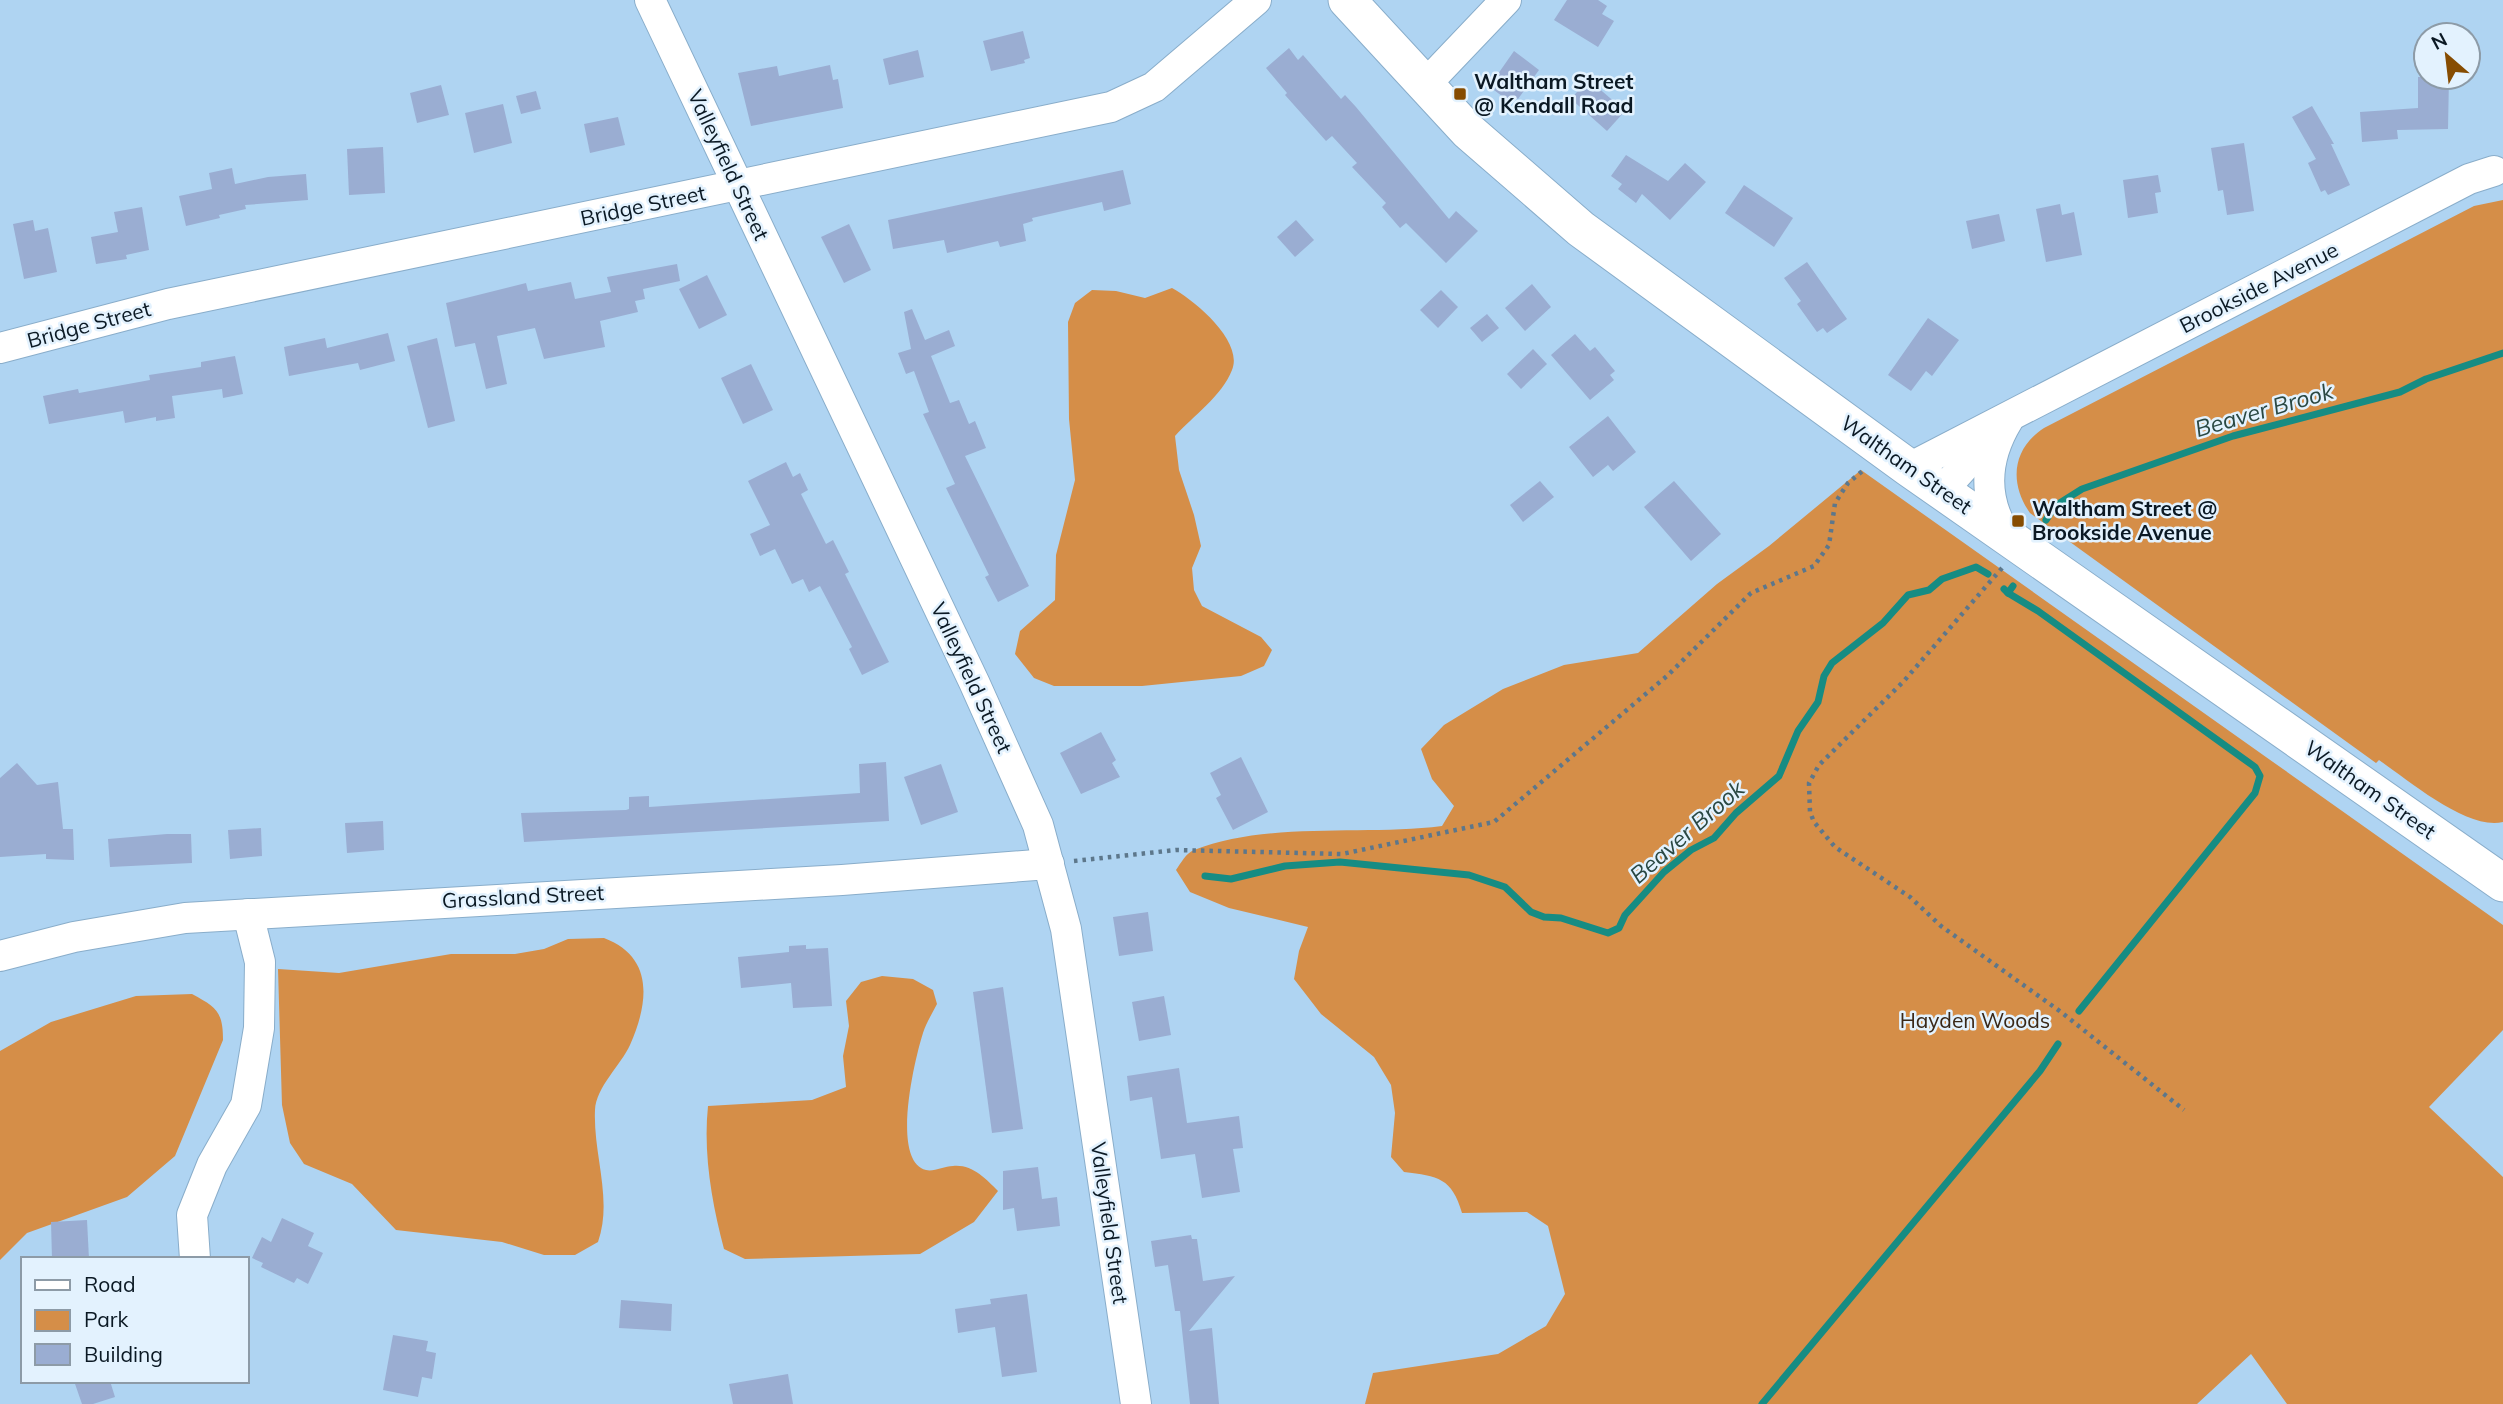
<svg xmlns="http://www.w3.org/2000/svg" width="2503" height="1404" viewBox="0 0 2503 1404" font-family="Mulish,sans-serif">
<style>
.green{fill:#d58e48}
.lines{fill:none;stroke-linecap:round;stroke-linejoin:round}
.stream{stroke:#168c83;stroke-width:7}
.building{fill:#9aadd2}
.minor-casing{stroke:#89adca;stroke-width:32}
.major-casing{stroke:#89adca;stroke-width:39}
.path{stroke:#5d778b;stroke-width:4.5;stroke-dasharray:3.5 5;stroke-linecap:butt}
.minor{stroke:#fff;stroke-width:30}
.major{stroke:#fff;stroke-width:37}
.poi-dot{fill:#864c01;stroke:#e3f2fe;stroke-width:2.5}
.labels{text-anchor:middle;stroke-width:5;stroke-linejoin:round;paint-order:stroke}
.poi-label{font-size:21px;font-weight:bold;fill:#0b1924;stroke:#e3f2fe;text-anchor:start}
.street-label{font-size:21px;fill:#0b1924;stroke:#e3f2fe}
.park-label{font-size:21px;fill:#392717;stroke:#e3f2fe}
.water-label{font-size:23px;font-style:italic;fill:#2a4843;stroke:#e3f2fe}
</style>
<rect width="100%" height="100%" fill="#afd4f2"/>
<!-- green -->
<g class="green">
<path d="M2503,200v622c-35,9 -95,-42 -124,-62l-3,3 -346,-250c-21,-30 -18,-64 14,-85l430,-222z"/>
<path d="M1172,288c22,12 72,53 60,82 -10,26 -39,46 -57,66l4,34 15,45 7,31 -9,22 2,22 8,16 59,31 11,13 -8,16 -23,10 -99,10h-88l-20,-8 -19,-24 5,-23 35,-31 1,-45 19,-75 -6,-61 -1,-97 7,-19 17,-13 24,1 29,7z"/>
<path d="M1861,470l642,455v105l-74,77 74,70v227h-216l-36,-50 -54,50h-832l8,-31 125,-19 48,-28 19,-32 -17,-68 -21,-14 -65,1c-10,-35 -24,-37 -58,-41l-13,-15 4,-44 -4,-28 -17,-28 -53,-43 -27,-35 5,-28 9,-24 -79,-19 -39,-16 -14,-22c5,-7 10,-17 18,-20 74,-29 170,-14 248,-24l12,-20 -22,-27 -11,-30 23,-24 59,-36 61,-24 74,-12 79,-69 52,-38z"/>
<path d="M604,938c50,19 45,64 26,107 -9,20 -34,42 -35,65 -2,45 18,89 3,132l-23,13h-31l-42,-13 -106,-12 -44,-46 -48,-20 -14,-21 -8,-38 -4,-136 61,4 112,-19h64l29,-5 24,-10z"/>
<path d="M882,976l31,3 20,11 4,14c-5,10 -11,19 -14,29 -8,25 -33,128 3,137 8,2 18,-4 27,-4 19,-2 33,13 45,25l-24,31 -54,32 -175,5 -21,-10c-12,-46 -21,-95 -16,-143l104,-6 34,-13 -3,-31 6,-30 -3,-25 15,-19z"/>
<path d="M192,994c24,13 31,17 31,46l-48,116 -48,41 -100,36 -27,27v-209l51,-29 85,-26z"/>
</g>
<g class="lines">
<!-- stream -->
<g class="stream">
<path d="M2046,520l9,-14 27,-17 151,-53 167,-44 26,-13 77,-26"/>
<path d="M2004,589l4,4 5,-7"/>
<path d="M2008,593l30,18 217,156 5,9 -5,17 -176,218"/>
<path d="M1205,876l26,3 54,-13 55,-4 129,13 36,12 26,25 13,5 17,1 47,15 11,-5 6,-13 39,-43 27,-22 23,-12 22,-25 43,-37 19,-45 20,-29 6,-26 8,-13 51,-40 25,-28 21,-5 13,-11 34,-12 12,7"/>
<path d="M1762,1404l278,-333 18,-27"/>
</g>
</g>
<!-- building -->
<g class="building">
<path d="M1567,0h31l9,6 -5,8 12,7 -16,26 -44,-27z"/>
<path d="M1023,31l7,27 -6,2 1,3 -34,8 -8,-30z"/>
<path d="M1289,48l9,12 5,-5 38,44 4,-4 11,12 93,112 7,-8 22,20 -32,32 -40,-40 -6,5 -18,-21 4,-4 -34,-36 5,-4 -25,-27 -6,5 -41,-46 2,-2 -21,-25z"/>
<path d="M918,50l6,27 -35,8 -6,-26z"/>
<path d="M1514,51l25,19 -21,29 -3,-2 -4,6 -17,-13 4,-5 -5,-4z"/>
<path d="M830,65l3,15 5,-1 5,29 -92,18 -13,-53 39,-7 2,10z"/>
<path d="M2418,77h31l-1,52 -51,1 1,9 -36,3 -2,-30 58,-4z"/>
<path d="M1588,79l37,32 -18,20 -36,-32z"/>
<path d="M441,85l8,30 -32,8 -7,-30z"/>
<path d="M536,91l5,18 -20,5 -5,-18z"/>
<path d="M503,104l9,39 -38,10 -9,-40z"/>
<path d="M2312,106l22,38h-3l19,41 -22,10 -3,-5 -4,2 -13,-29 8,-4 -24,-42z"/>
<path d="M618,117l7,28 -35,8 -6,-29z"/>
<path d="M2244,143l10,68 -27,4 -4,-25 -5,1 -7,-43z"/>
<path d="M383,147l2,46 -36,2 -2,-46z"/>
<path d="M1626,155l42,26 17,-18 21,19 -36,38 -28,-26 -6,9 -18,-14 4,-5 -11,-8z"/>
<path d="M232,168l3,16 33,-7 38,-3 2,26 -63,5 1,4 -27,6 1,3 -34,8 -7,-30 33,-7 -3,-16z"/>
<path d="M1123,170l8,34 -27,7 -2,-9 -70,16 1,3 -10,3 3,17 -26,6 -2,-6 -51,12 -3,-13 -51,9 -5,-29z"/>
<path d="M2158,175l3,17 -6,1 3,20 -30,5 -5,-38z"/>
<path d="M1744,185l49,33 -19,29 -49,-34z"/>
<path d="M2060,204l2,11 12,-3 8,43 -36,7 -10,-53z"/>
<path d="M142,207l7,43 -23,5 1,4 -31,5 -5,-27 27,-5 -4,-20z"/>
<path d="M1999,214l6,27 -33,8 -6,-28z"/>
<path d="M33,220l2,11 13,-3 9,44 -33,7 -11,-55z"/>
<path d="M1296,220l18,20 -19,17 -18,-20z"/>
<path d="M849,224l22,46 -27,13 -23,-46z"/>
<path d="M1807,262l40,57 -20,14 -4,-5 -6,4 -20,-28 4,-3 -17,-23z"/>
<path d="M677,264l3,17 -37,8 2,10 -10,2 3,11 -38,9 5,26 -61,12 -9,-31 -38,8 10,48 -21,5 -11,-46 -20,4 -9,-44 80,-20 2,8 43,-9 4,17 36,-7 -4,-15z"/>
<path d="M707,275l20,40 -28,14 -20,-40z"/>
<path d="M1532,284l19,23 -26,24 -20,-23z"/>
<path d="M1441,290l17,17 -20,21 -18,-18z"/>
<path d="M912,309l13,31 24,-10 6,16 -24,10 19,47 9,-3 10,24 6,-3 11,27 -21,8 64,130 -31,16 -13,-25 4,-2 -43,-87 9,-4 -32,-70 6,-2 -15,-41 -8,3 -8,-21 13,-4 -7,-37z"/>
<path d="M1487,314l12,14 -17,14 -12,-14z"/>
<path d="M1928,318l31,22 -27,36 -6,-5 -15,20 -23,-16z"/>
<path d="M388,333l7,28 -35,9 -2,-7 -69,13 -5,-29 41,-9 2,10z"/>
<path d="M1575,334l15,17 5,-4 20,24 -5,4 4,5 -24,20 -39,-45z"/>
<path d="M437,338l18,83 -27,7 -21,-82z"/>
<path d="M1533,349l14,15 -26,25 -14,-15z"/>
<path d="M235,356l8,38 -20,4 -1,-9 -50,7 3,22 -19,3v-4l-31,6 -2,-12 -74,13 -6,-28 35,-7 1,4 71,-13 -1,-5 52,-8v-5z"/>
<path d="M751,364l22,46 -30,14 -22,-46z"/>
<path d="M1608,416l28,36 -23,19 -5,-6 -15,12 -24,-30z"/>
<path d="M786,462l7,15 7,-4 8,17 -7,4 25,50 7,-4 16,32 -4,2 44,88 -27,13 -13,-26 3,-2 -32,-61 -11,6 -6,-13 -11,5 -17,-35 -15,7 -10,-22 20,-9 -22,-44z"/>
<path d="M1540,481l14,16 -31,25 -13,-17z"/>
<path d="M1674,481l47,53 -30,27 -47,-54z"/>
<path d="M1101,732l15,28 -4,3 8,14 -39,17 -21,-41z"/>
<path d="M1241,757l27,55 -35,18 -17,-32 5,-3 -11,-22z"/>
<path d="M886,762l3,59 -365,21 -3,-29 105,-3 3,-1v-12l20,-1v11l211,-14 -1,-29z"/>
<path d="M17,763l20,22 21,-3 5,47h10l1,31 -28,-1v-5l-46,3v-79z"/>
<path d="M941,764l17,48 -37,13 -17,-48z"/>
<path d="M383,821l1,29 -37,3 -2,-30z"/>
<path d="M261,828l1,28 -32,3 -2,-29z"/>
<path d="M167,834h24l1,29 -82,4 -2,-28z"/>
<path d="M1148,912l5,39 -34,5 -6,-39z"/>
<path d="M806,945v4l22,-1 4,58 -39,2 -2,-25 -50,5 -3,-31 51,-5v-6z"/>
<path d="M1003,987l20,142 -31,4 -19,-141z"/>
<path d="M1164,996l7,39 -32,6 -7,-39z"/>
<path d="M1179,1068l8,55 52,-7 4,32 -10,1 7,43 -38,6 -7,-44 -34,5 -9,-62 -22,4 -3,-25z"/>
<path d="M1038,1167l4,32 15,-2 3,29 -43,5 -3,-23 -11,2v-39z"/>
<path d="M282,1218l32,15 -6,13 15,7 -15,31 -11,-6 -3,5 -33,-16 2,-4 -11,-5 10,-21 9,5z"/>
<path d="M87,1220l2,39h-37l-1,-37z"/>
<path d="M1191,1235l1,4h5l6,42 32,-5 -46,55 23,-3 7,76h-29l-10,-93h-5l-7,-46 -13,2 -4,-26z"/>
<path d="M1027,1294l10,78 -35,5 -7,-50 -37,6 -3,-24 36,-5 -1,-5z"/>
<path d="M621,1300l51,4 -1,27 -52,-3z"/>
<path d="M393,1335l35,6 -2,10 10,2 -4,26 -10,-2 -4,20 -35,-7z"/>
<path d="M788,1374l5,30h-60l-4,-20z"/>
<path d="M74,1381h36l5,16 -22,7h-11z"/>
</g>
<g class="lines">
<!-- minor casing -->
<g class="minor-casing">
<g id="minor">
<path d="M650,0l324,682 64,143 28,104 70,475"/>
<path d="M1425,85l81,-85"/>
<path d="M0,348l168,-44 943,-197 43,-20 102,-87"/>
<path d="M1909,468l560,-289 25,-8"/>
<path d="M1942,491l53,-59"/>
<path d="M2006,535c-24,-37 -21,-77 2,-115"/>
<path d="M0,956l74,-19 111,-19 657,-38 207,-16"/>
<path d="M195,1259l-3,-44 20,-50 34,-60 13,-77 1,-66 -12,-48"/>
</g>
</g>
<!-- major casing -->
<g class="major-casing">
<path id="major" d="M1347,0l121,131 113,98 328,239 594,415"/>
</g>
<!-- path -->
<g class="path">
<path d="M2002,568l-99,114 -84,83 -10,18 1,29 4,10 21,25 75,50 31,29 120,86 123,98"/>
<path d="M1074,861l102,-11 166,4 152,-32 173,-146 84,-83 63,-27 15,-21 6,-42 13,-20 17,-14"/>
</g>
<!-- minor -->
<use href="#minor" class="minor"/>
<!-- major -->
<use href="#major" class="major"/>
</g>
<!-- markers -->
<g class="poi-dot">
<rect x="1453" y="87" width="14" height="14" rx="3.5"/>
<rect x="2011" y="514" width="14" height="14" rx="3.5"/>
</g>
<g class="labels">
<!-- poi labels -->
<g class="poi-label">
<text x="1474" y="89">Waltham Street<tspan x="1474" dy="24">@ Kendall Road</tspan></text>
<text x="2032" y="516">Waltham Street @<tspan x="2032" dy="24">Brookside Avenue</tspan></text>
</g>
<!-- street labels -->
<g class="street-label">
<text transform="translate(728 165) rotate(65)" y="7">Valleyfield Street</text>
<text transform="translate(643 206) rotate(-12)" y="7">Bridge Street</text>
<text transform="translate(2259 288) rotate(-27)" y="7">Brookside Avenue</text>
<text transform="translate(89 325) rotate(-15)" y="7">Bridge Street</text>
<text transform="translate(1906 465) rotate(35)" y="7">Waltham Street</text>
<text transform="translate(971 678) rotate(65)" y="7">Valleyfield Street</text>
<text transform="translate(2370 790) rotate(35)" y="7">Waltham Street</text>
<text transform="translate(523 897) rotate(-3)" y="7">Grassland Street</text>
<text transform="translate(1109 1223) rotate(82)" y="7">Valleyfield Street</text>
</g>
<!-- park labels -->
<g class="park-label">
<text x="1975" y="1028">Hayden Woods</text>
</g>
<!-- water labels -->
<g class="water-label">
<text transform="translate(2264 410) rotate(-16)" y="8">Beaver Brook</text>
<text transform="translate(1687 832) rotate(-41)" y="8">Beaver Brook</text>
</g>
</g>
<!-- legend -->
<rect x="21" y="1257" width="228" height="126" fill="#e3f2fe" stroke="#8d9ba7" stroke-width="2"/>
<rect x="35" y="1280" width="35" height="10" fill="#ffffff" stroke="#8d9ba7" stroke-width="2"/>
<text x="84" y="1292" font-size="21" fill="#0b1924">Road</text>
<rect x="35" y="1310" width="35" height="21" fill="#d58e48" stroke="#8d9ba7" stroke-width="2"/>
<text x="84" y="1327" font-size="21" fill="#0b1924">Park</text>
<rect x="35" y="1344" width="35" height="21" fill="#9aadd2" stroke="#8d9ba7" stroke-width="2"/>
<text x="84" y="1362" font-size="21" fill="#0b1924">Building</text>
<!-- north arrow -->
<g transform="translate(2447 56) rotate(332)"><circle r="33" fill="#e3f2fe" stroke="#8d9ba7" stroke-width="2"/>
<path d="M0-5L12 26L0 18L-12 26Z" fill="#864c01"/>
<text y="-10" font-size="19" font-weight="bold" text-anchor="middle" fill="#0b1924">N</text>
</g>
</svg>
